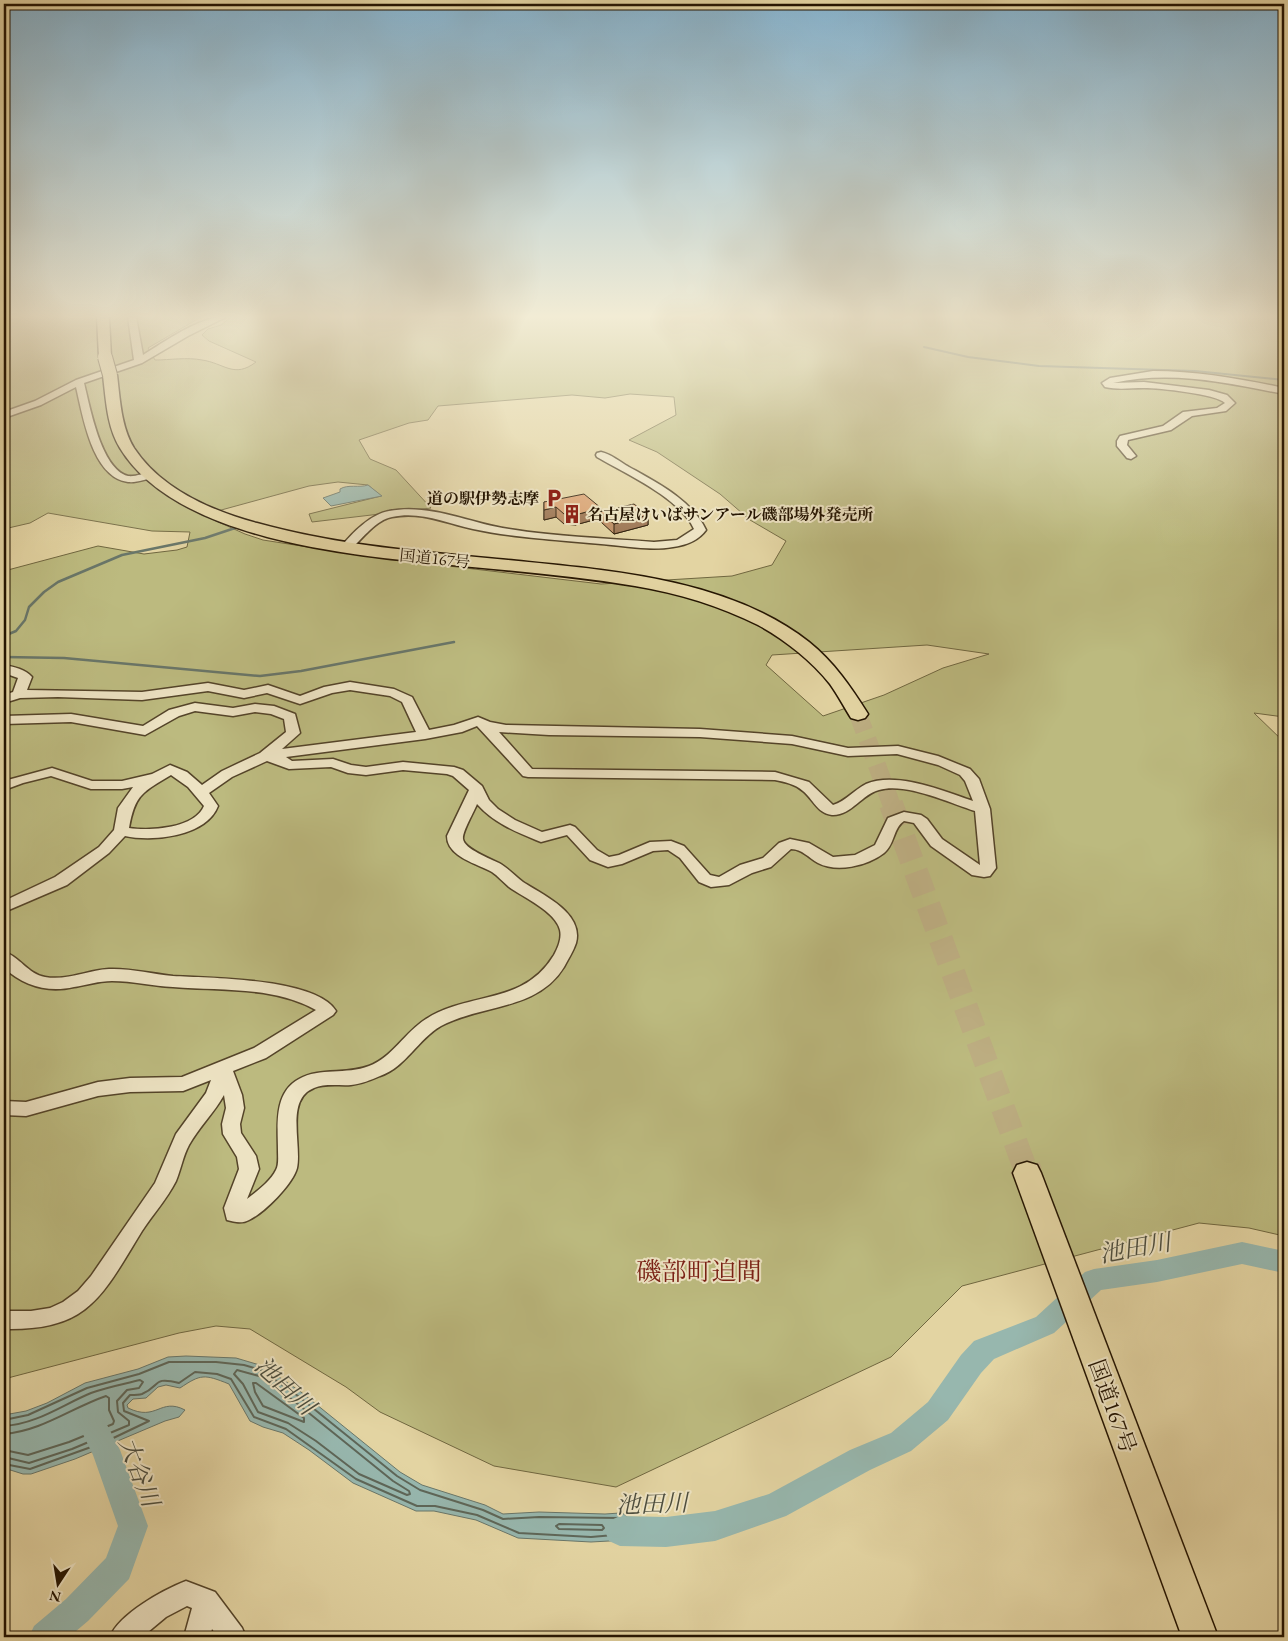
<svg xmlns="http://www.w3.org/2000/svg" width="1288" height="1641" viewBox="0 0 1288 1641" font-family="'EB Garamond','Noto Serif JP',serif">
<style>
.green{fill:#bcba7f;stroke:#706740;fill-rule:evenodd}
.water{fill:#97b7ae;stroke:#697669}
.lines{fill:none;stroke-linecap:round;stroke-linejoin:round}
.shore{stroke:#5e6658;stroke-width:2}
.stream-far1{stroke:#697669;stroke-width:2}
.stream{stroke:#697669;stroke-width:2.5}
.river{fill:#97b7ae;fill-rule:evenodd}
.highway-tunnel-far2{stroke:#bdae82;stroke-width:18;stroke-dasharray:18 9;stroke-linecap:butt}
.highway-tunnel-far1{stroke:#bdae82;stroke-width:24;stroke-dasharray:24 12;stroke-linecap:butt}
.highway-tunnel{stroke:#bdae82;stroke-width:31;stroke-dasharray:31 16;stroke-linecap:butt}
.minor-casing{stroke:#544429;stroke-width:3}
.highway-casing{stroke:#241401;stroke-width:3}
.minor{fill:#ede3c3;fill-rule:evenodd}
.highway{fill:#e3d4a2;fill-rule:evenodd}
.highway-bridge-casing{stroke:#241401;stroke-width:16;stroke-linecap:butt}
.highway-bridge{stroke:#e3d4a2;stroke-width:14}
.wall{fill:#bd8c63;stroke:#241401}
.shaded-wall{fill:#9a7250;stroke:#241401}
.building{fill:#dca373;stroke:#241401}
.labels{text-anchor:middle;stroke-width:4;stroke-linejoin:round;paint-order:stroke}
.far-poi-label{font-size:16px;font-weight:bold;fill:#241401;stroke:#ede3c3;text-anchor:end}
.far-street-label{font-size:16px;fill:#241401;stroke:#ede3c3}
.near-street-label{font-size:22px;fill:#241401;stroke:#ede3c3}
.near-water-label{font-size:24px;font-style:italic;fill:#4c4d3e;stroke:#ede3c3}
.near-quarter-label{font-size:25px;fill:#7a1f14;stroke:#ede3c3}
</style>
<rect width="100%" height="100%" fill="#e3d4a2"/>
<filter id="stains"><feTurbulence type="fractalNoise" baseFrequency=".004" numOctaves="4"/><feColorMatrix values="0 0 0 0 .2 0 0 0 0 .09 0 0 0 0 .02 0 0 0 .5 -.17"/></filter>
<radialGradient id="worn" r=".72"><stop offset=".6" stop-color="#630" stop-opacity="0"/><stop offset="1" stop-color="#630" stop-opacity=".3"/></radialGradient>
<!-- green -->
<path class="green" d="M4,317h197l-53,31 7,12c15,0 32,-3 47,0 22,3 32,19 54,2l-47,-21 -7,-6 6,-6 13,-4 10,-8h1053v400l-30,-4 30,29v494l-35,-8 -50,-5 -237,63 -71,71 -275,130 -122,-21 -114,-54 -34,-25 -96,-58 -34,-3 -37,7 -175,46v-808l94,-25 46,8 33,-4 10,-3 3,-15 -38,-1 -104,-18 -18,10 -26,6zM630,394l44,3 2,18 -47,25 28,12 63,42 30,26 36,21 -14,24 -40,11 -131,8 -229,-27 -109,-17 -18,-6 -42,-19 106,-29 29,-4 30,3 13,11 -72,18 3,8 119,-14 -35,-38 -26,-11 -11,-19 50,-17 19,-3 10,-14 134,-11 33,3zM927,645l62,9 -46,14 -59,27 -61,21 -57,-51 6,-10z"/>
<!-- water -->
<g class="water">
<path d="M368,485l14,11 -51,10 -8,-8 17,-6v-3c8,-5 19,-1 28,-4z"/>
<path d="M186,1356l50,2 27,8 38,26 99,80 22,13 63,20 18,9 36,-2 66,2 15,-1 4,1 10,11 12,2 -1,12 -54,3 -73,-4 -42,-18 -42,-9h-18l-63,-28 -44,-33 -26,-17 -20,-6 -13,-6 -21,-37c-25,-10 -28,-10 -49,4l-14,-3 -8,2 -12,11 -13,1 -6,6 1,3c29,14 32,-11 57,2l-6,7 -14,4 -90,38 -44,15h-8l-19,-6v-53l22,-4 21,-8 38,-20 53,-14 30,-12z"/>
</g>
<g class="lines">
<!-- shore -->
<g class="shore">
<path d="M237,1370l22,6 35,25 99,80 16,10 1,3 -3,1 -48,-21 -43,-33 -28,-18 -30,-11 -15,-28 -9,-10z"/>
<path d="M253,1383h3l48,35v4l-41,-16 -8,-14z"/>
<path d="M4,1420l24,-5 59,-27 52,-14 30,-12h47l28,3 17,5 37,26 99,80 23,14 63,20 20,9 36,-2 81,1 17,15 -46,4 -72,-4 -42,-18 -42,-9h-18l-61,-27 -70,-50 -32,-12 -23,-38 -14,-5 -22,-2 -16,11c-27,-7 -18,3 -37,11 -3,1 -8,1 -12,1l-7,8 1,8 25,10 -44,21 -75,27 -26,-5"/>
<path d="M4,1426c33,-2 58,-21 87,-33 16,-6 33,-9 49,-13l3,2 -4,6 -12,2 -10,11 1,11 11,9v4l-57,24 -43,14 -25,-6"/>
<path d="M4,1434c38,-3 67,-26 102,-38l3,2v12l5,11 -1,3 -44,18 -41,13 -24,-5"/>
<path d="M559,1524l43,1 2,3 -2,2 -43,-1 -3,-3z"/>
</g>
<!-- stream-far1 -->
<g class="stream-far1">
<path d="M924,347l44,10 71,9 156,5 89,9"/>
<path d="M232,529l5,-2"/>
</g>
<!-- stream -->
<g class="stream">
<path d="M4,636l12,-5 9,-11 4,-13 15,-15 14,-10 64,-27 83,-17 30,-10"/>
<path d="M4,657l60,1 196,18 41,-5 153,-29"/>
</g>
<!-- river -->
<g class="river">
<path d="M1242,1242l42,9v22l-42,-9 -85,18 -56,8 -47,43 -60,26 -13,14 -33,47 -37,31 -41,19 -84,46 -71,25 -49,6 -46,-1 -11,-5 -4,-10 4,-10 11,-5 46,1 49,-6 54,-17 81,-44 41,-17 37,-31 33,-47 13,-14 62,-24 49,-45 9,-3 63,-9z"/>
<path d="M93,1413l10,4 17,33 28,76 -19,53 -41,42 -19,16h-40l5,-11 32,-27 40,-41 12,-32 -25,-71 -14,-29 4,-9z"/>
</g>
<!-- highway-tunnel-far2 -->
<path class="highway-tunnel-far2" d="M858,714l34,92"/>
<!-- highway-tunnel-far1 -->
<path class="highway-tunnel-far1" d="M891,804l134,364"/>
<!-- highway-tunnel -->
<path class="highway-tunnel" d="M1025,1167l2,6"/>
<!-- minor casing -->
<g class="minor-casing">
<g id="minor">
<path d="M128,317h8l7,38c21,-13 59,-40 83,-38l-38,19 -46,27 -58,20c6,24 17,86 44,93 7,1 16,-3 23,-4l5,3 -1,2c-9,2 -18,6 -27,5 -36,-5 -45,-66 -52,-95l-35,18 -37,13v-6l31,-11 41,-21 58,-20z"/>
<path d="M1153,371c45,0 88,8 131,17v6c-57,-11 -112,-24 -171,-11l31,-1 65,8 18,5 8,8 -9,8 -34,5 -21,14 -43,10 -1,5 9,11 -5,3 -4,-1 -10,-12v-5l3,-5 43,-10 20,-14 34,-4 8,-5c-9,-9 -66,-15 -81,-15 -14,0 -26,2 -39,-1l-3,-4 8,-5z"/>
<path d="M601,452c10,2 19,10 28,15 27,15 63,33 77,63 -8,11 -20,15 -33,17 -23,4 -48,-1 -72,-3 -42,-4 -86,-6 -128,-15 -28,-6 -52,-18 -81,-12 -16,3 -29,21 -41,32l-4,1 -6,-3c11,-14 30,-33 48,-36 41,-8 80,12 120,18 47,8 97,9 145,13l23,-2 17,-11c-14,-31 -68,-55 -97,-72l-1,-2 1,-2z"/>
<path d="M4,665c10,2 21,4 28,12l-5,13 115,2 66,-9 36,7 24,-5 32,11 24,-9 26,-5 44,7 18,8 17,33 25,-5 24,-8 12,5 16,3 194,4 92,7 56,12 50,-2 40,10 32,13 9,10 11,30 6,59 -6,8 -6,1 -12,-2 -41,-29 -17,-23 -10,-2c-11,7 -9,23 -20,32 -17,13 -47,20 -66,10 -9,-5 -16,-14 -27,-14l-20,18 -19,6 -23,12 -18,2 -12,-5 -19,-24 -12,-8 -15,1 -31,13 -14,3 -18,-7 -23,-25 -26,7 -5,-2c-22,-9 -43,-18 -59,-36 -3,8 -15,28 -14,35 1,10 28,20 36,24 9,5 16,13 24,19 20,13 61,31 53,61 -3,9 -8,16 -12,24 -27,44 -82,37 -123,59 -23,13 -35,41 -61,50 -9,4 -19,8 -29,9 -11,1 -26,-2 -37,3 -29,11 -12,57 -17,80 -4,16 -33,45 -48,52 -7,4 -15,2 -22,0l-3,-12 15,-39 -2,-12 -14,-23 -1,-10 4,-16 -2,-13c-10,18 -25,32 -35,50 -6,11 -8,24 -13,36 -9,18 -23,33 -34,50 -40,65 -53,100 -138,98v-18h27l19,-3 13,-6 15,-11 13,-15 64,-93 21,-49 30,-41 5,-13 -28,11 -53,1 -32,4 -72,20 -22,-1v-14l22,1 72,-20 32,-4 52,-1 72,-29 62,-38c-43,-24 -96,-19 -143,-23 -20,-1 -40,-6 -61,-6 -13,0 -25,4 -38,6 -26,6 -50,-1 -70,-19v-16c15,4 24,22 41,25 22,4 43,-7 64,-8 21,-1 43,5 64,7 36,2 143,2 163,35l-3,4 -67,43 -33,13 9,24 2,13 -4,16 1,9 15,23 3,13 -12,30c10,-8 23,-17 29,-29 3,-5 2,-13 2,-19 0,-24 -5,-58 21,-72 21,-12 47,-4 70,-13 24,-9 36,-34 57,-47 44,-28 97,-13 128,-64 4,-7 8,-17 6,-25 -4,-18 -37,-33 -51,-43 -6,-5 -11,-11 -17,-15 -14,-8 -45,-15 -45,-36l22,-46 -16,-14 -6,-2 -44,-4 -37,5 -18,-2 -17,-6 -42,2 -22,-8 -35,16 -23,16 9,13c-12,31 -66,36 -93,30l-16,17 -42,32 -63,27v-11l51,-24 44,-30 15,-17 4,-22 15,-21 -11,2h-31l-40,-13 -28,7 -19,7v-9l48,-13 40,13h30l30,-7 18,-9 17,7 15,13 20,-14 38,-18 26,-21 -2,-13 -13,-5 -16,-2 -22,4 -38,-5 -16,5 -34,19 -74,-13 -67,2v-8l67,-2 72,12 26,-16 26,-7 38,5 22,-4 19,2 21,8 5,19 -18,16 134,-17 -14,-30 -12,-6 -40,-6 -18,3 -32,11 -33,-11 -23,5 -36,-7 -66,9 -84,-3 -38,1 -16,5v-8l9,-3 5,-14 -14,-5zM477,726l46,50 5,1 247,3c10,2 20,4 28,11 10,8 14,22 29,24 19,1 30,-21 47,-25 26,-8 71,13 96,21l5,54 -38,-26 -15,-20 -6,-4 -17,-3 -16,6 -13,27 -20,10 -22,2 -24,-14 -19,-4 -11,4 -16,15 -23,7 -21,12 -9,-2 -26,-29 -13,-5 -21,1 -31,13 -10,2 -12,-7 -22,-23 -5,-2 -28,7 -27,-12 -17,-11 -9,-9 -7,-14 -19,-16 -9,-3 -51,-5 -37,5 -15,-2 -18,-6 -41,2 -6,-4 139,-18 37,-7zM499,732l50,3 151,2 92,7 56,12 49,-2 41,11 22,10 5,6 8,20c-29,-10 -77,-30 -107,-17 -12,6 -20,17 -33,21l-24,-23 -34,-10 -243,-3zM171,775l17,12 16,19c-10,23 -55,25 -75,22 6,-34 14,-36 42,-53z"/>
<path d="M186,1581l29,11 27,36 4,9h-28l-6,-8 -2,8h-26l8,-29 -5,-2 -21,11 -24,20h-32c9,-23 53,-47 76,-56z"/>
</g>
</g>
<!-- highway casing -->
<g class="highway-casing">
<g id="highway">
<path d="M97,317h12l2,40 -6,4 -6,-4z"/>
<path d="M110,371l7,4c3,24 4,52 17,73 27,41 78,63 123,75 82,23 167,29 251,37 99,10 220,18 301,82 25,20 42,45 59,72l-3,4 -7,2 -7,-2c-7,-11 -13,-23 -21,-34 -18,-23 -46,-45 -72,-59 -38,-19 -80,-32 -123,-39 -54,-9 -109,-14 -163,-19 -102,-10 -293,-22 -352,-119 -13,-21 -14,-48 -17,-73z"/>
<path d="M1027,1162l10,3 4,8 177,464h-36l-169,-464 4,-8z"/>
</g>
</g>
<!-- minor -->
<use href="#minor" class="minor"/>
<!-- highway -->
<use href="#highway" class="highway"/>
<!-- highway-bridge casing -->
<g class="highway-bridge-casing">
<path id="highway-bridge" d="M105,357l5,18"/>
</g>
<!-- highway-bridge -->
<use href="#highway-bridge" class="highway-bridge"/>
</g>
<!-- wall -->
<path class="wall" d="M544,502l57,10 47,3v10l-34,9 -13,-12v-4l-26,7 -11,-1 -8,-7 -12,3z"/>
<!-- shaded-wall -->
<g class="shaded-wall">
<path d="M556,507v10l-12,3v-10z"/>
<path d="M601,508v10l-26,7v-10z"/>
<path d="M648,515v10l-34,9v-10z"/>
</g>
<!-- building -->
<g class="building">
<path d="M584,494l17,14 -26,7 -11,-1 -8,-7 -12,3v-8z"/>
<path d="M634,504l14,11 -34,9 -14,-12z"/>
</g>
<!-- sky -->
<linearGradient id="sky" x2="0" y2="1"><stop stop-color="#87b5d1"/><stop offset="0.58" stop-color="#f2ecd5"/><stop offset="1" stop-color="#f2ecd5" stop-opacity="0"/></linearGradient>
<rect width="1288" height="546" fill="url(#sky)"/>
<!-- icons -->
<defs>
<g id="parking-bare" transform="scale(1.5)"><path d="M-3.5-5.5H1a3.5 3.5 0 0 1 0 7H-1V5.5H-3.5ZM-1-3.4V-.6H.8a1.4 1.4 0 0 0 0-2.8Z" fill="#8f2418" stroke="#ede3c3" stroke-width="2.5" paint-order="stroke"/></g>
<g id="building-bare" transform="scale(1.5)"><path d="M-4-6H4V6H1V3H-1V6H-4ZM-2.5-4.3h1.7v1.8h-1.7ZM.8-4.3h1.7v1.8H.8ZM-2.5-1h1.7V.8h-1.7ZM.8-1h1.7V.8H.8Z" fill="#8f2418" stroke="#ede3c3" stroke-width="2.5" paint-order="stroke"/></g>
</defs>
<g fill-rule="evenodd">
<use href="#parking-bare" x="554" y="498"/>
<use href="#building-bare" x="572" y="514"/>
</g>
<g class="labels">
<!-- far-poi labels -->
<g class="far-poi-label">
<text x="539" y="504">道の駅伊勢志摩</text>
<text x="587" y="520" text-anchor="start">名古屋けいばサンアール磯部場外発売所</text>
</g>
<!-- far-street labels -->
<g class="far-street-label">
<text transform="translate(435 558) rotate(6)" y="6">国道167号</text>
</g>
<!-- near-street labels -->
<g class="near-street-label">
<text transform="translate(1113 1406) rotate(70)" y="8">国道167号</text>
</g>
<!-- near-water labels -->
<g class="near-water-label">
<text transform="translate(1135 1248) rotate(-10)" y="8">池田川</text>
<text transform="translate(285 1386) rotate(43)" y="8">池田川</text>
<text transform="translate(139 1472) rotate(69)" y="8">大谷川</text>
<text transform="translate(652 1504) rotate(-2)" y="8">池田川</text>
</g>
<!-- near-quarter labels -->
<g class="near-quarter-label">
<text x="699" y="1280">磯部町迫間</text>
</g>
</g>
<!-- margin -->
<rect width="1288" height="1641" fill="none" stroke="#e3d4a2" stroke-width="20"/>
<rect x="5" y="5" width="1278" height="1631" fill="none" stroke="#241401" stroke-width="2.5"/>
<rect x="10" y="10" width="1268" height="1621" fill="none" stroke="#241401"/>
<!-- north arrow -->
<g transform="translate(58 1584) rotate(192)" stroke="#ede3c3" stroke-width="4" paint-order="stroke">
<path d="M0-4L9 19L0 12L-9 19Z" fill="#241401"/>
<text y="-8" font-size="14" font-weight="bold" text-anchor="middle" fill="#241401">N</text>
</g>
<rect width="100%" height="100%" filter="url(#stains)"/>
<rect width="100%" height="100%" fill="url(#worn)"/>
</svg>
